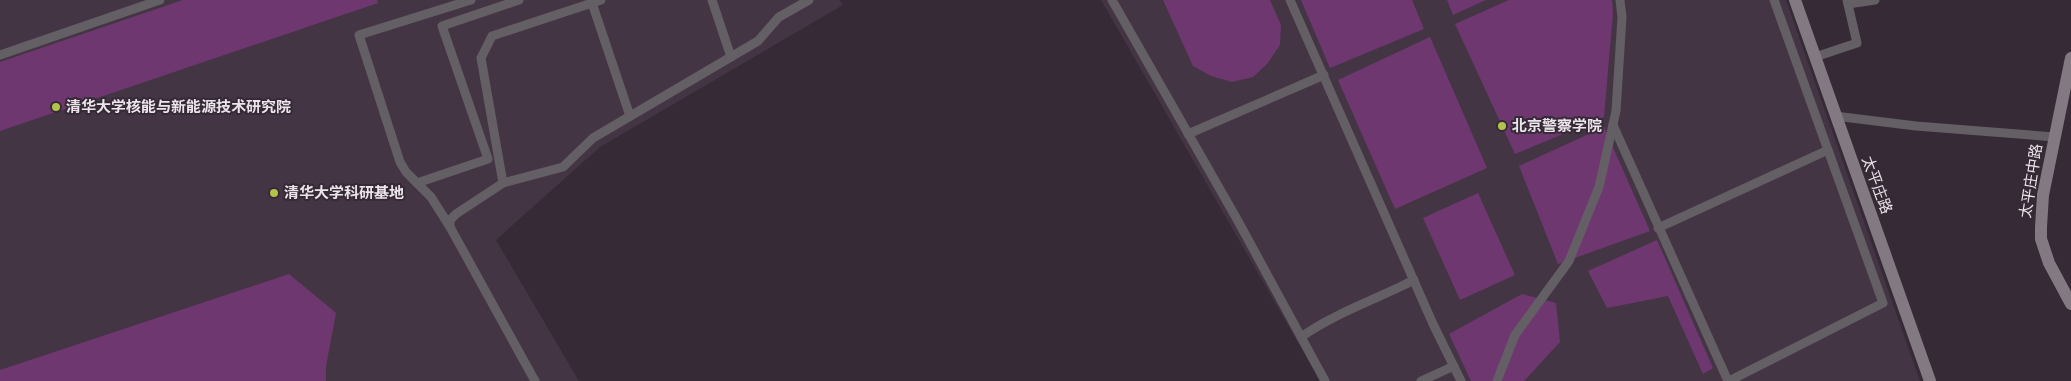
<svg xmlns="http://www.w3.org/2000/svg" width="2071" height="381" viewBox="0 0 2071 381" font-family="'Varela Round','Noto Sans SC',sans-serif">
<style>
.built{fill:#443545}
.green{fill:#6e3770}
.lines{fill:none;stroke-linecap:round;stroke-linejoin:round}
.street{stroke:#645f64;stroke-width:9}
.secondary{stroke:#827982;stroke-width:12}
.poi-dot{fill:#b3c24b;stroke:#352a35;stroke-width:2}
.labels{text-anchor:middle;stroke-width:4;stroke-linejoin:round;paint-order:stroke}
.poi-label{font-size:15px;font-weight:bold;fill:#ebe4eb;stroke:#352a35;text-anchor:start}
.street-label{font-size:15px;fill:#ebe4eb;stroke:#352a35}
</style>
<rect width="100%" height="100%" fill="#352a35"/>
<!-- built -->
<g class="built">
<path d="M0,0h840l3,5 -243,142 -104,93 83,141h-579z"/>
<path d="M1101,0h685l134,381h-600z"/>
</g>
<!-- green -->
<g class="green">
<path d="M183,0h194l1,3 -378,128v-69z"/>
<path d="M1163,0h107l11,25 -1,20 -13,19 -14,13 -21,5 -21,-6 -18,-10z"/>
<path d="M1301,0h111l12,29 -94,39z"/>
<path d="M1447,0h39l-33,15z"/>
<path d="M1509,0h103l1,13 -9,104 -89,37 -60,-130z"/>
<path d="M1430,37l57,131 -92,41 -57,-129z"/>
<path d="M1604,127l46,104 -92,33 -39,-98z"/>
<path d="M1478,193l37,82 -55,25 -37,-82z"/>
<path d="M1657,240l56,128 -10,6 -35,-78 -61,12 -19,-37z"/>
<path d="M289,274l47,39 -10,53v15h-326v-11z"/>
<path d="M1522,294l34,9 4,39 -36,39h-53l-22,-47z"/>
</g>
<g class="lines">
<!-- street -->
<g class="street">
<path d="M712,0l19,57"/>
<path d="M1112,0l126,221 87,160"/>
<path d="M1290,0l143,324 28,57"/>
<path d="M592,3l38,113"/>
<path d="M1848,4l27,-4"/>
<path d="M0,55l160,-55"/>
<path d="M1815,57l42,-14 -10,-43"/>
<path d="M1835,116l81,10 139,11"/>
<path d="M1613,125l115,256"/>
<path d="M1188,134l136,-59"/>
<path d="M417,183l71,-24 -46,-133 77,-26"/>
<path d="M503,183l-22,-125 11,-22 109,-36"/>
<path d="M450,227l-19,-30 -25,-25 -6,-10 -41,-127 112,-35"/>
<path d="M1658,228l170,-78"/>
<path d="M1301,337c34,-24 76,-38 113,-57"/>
<path d="M535,381l-85,-154v-7l6,-6 47,-31 60,-16 30,-29 165,-97 21,-24 30,-17"/>
<path d="M1421,381l33,-15"/>
<path d="M1497,381l18,-46 54,-74 30,-74 17,-76 6,-94 -2,-17"/>
<path d="M1729,381l154,-78 -109,-303"/>
</g>
<!-- secondary -->
<g class="secondary">
<path d="M1795,0l135,381"/>
<path d="M2071,58l-28,137 -2,32v12l8,24 22,41"/>
</g>
</g>
<!-- markers -->
<g class="poi-dot">
<circle cx="56" cy="107" r="5"/>
<circle cx="1502" cy="126" r="5"/>
<circle cx="274" cy="193" r="5"/>
</g>
<g class="labels">
<!-- poi labels -->
<g class="poi-label">
<text x="66" y="112">清华大学核能与新能源技术研究院</text>
<text x="1512" y="131">北京警察学院</text>
<text x="284" y="198">清华大学科研基地</text>
</g>
<!-- street labels -->
<g class="street-label">
<text transform="translate(2031 181) rotate(-81)" y="5">太平庄中路</text>
<text transform="translate(1877 185) rotate(70)" y="5">太平庄路</text>
</g>
</g>
</svg>
